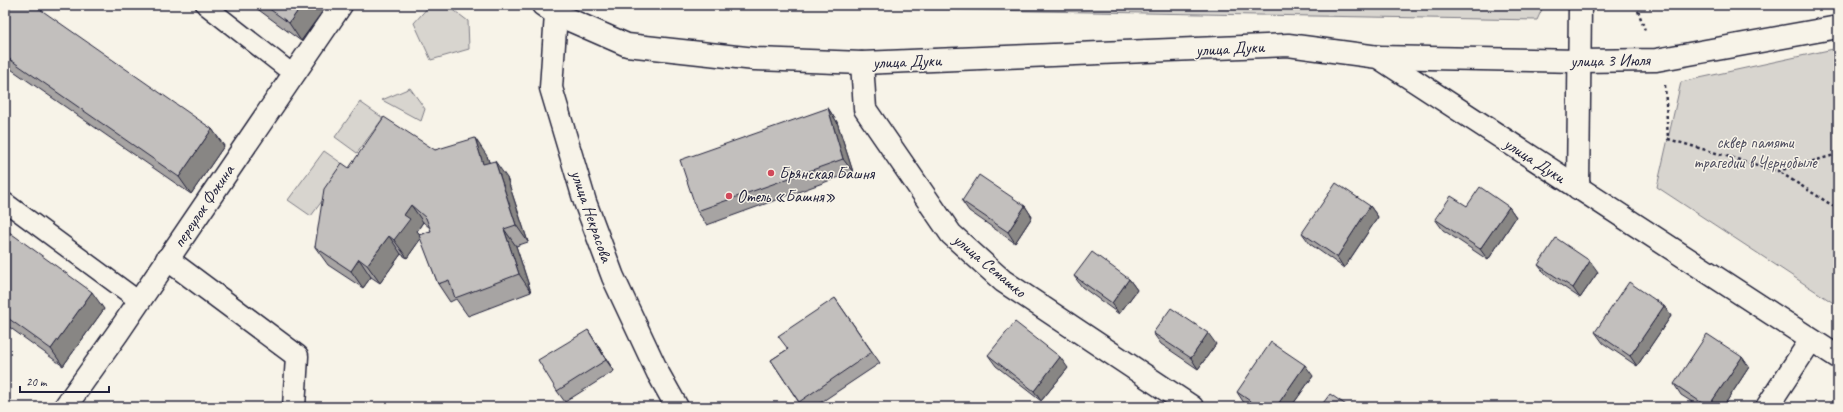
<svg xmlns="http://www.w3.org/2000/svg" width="1843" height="412" viewBox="0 0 1843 412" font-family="Caveat,sans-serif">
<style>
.green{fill:#d8d5cf;stroke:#7d7c85}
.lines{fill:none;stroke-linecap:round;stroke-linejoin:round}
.service-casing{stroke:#22223b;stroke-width:21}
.minor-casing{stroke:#22223b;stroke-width:25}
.primary-casing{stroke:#22223b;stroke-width:25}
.path{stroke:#22223b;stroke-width:2.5;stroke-dasharray:3 3;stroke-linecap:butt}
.service{stroke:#f7f3e8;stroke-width:18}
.minor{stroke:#f7f3e8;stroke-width:22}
.primary{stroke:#f7f3e8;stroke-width:22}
.wall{fill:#a7a4a3;stroke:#22223b;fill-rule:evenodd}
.shaded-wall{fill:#888684;stroke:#22223b}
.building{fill:#c2bfbd;stroke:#22223b}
.poi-dot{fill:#d1495b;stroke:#f7f3e8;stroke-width:1.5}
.labels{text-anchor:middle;stroke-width:3;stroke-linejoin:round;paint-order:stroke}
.street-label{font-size:17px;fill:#22223b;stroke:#f7f3e8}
.park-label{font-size:17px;fill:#504f60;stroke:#f7f3e8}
.poi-label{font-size:17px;fill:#22223b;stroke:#f7f3e8;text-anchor:start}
</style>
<rect width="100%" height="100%" fill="#f7f3e8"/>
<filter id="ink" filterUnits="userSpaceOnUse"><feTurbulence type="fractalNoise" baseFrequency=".025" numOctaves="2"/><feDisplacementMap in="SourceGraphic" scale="8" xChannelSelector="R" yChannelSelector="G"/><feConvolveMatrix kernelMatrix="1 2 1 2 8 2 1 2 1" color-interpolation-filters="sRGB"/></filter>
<g filter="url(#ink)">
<!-- green -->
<g class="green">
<path d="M430,5h17l21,16 1,28 -38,11 -17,-37z"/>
<path d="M927,5h617l-7,15 -614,-11z"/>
<path d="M1838,48v258l-181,-119 24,-105z"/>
<path d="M410,88l15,21 -4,12 -39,-21z"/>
<path d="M360,102l23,16 -26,35 -22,-16z"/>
<path d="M324,151l23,16 -36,49 -23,-16z"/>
</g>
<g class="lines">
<!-- service casing -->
<g class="service-casing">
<g id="service">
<path d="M205,5l88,69"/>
<path d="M5,202l134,99"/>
</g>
</g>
<!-- minor casing -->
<g class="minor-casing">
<g id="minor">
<path d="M556,14l-5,74 34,114 28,75 45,96 19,34"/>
<path d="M1378,57l200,4 78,-1 182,-33"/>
<path d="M862,63l3,46 86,125 52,47 189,126"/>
<path d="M1578,188l2,-183"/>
<path d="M167,259l130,97 -3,51"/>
<path d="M65,407l52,-73 224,-329"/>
<path d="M1767,407l44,-67"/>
</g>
</g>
<!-- primary casing -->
<g class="primary-casing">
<path id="primary" d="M543,5l13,9 71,31 128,14 107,4 426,-18 90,12 460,300"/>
</g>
<!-- path -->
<g class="path">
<path d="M1636,5l10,28"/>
<path d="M1665,85l3,54 110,32"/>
<path d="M1838,154l-60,17 60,38"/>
<path d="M1835,304l3,-5"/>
</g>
<!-- service -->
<use href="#service" class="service"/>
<!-- minor -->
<use href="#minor" class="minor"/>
<!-- primary -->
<use href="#primary" class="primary"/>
</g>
<!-- wall -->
<g class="wall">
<path d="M5,5l207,124 12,17 -33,48 -186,-129z"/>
<path d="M252,5h75l-26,36z"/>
<path d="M828,108l9,14 16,50 -146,53 -10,-14z"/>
<path d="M435,150l52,6 2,6 18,16 21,64 -12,4 15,46 -63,24 -12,-17 -6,3 -12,-18 -17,-46 -14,20 -6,-4 -21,29 -9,-6 -8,11 -35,-23 -13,-18 34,-79zM423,222l7,6 1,3 -11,3 -3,-3z"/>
<path d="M962,201l63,5 7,11 -17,26 -46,-32z"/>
<path d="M1370,206l8,11 -34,51 -34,-24 -8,-11z"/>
<path d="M1467,206l42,1 7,10 -28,43 -45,-30 -8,-11z"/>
<path d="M5,229l99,80 -41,57 -58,-42z"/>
<path d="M1538,265l60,7 -18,26 -34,-23z"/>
<path d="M1074,276l55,3 8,11 -18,24 -37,-27z"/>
<path d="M835,298l45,65 -66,44h-12l-31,-47 17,-11z"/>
<path d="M1664,306l7,10 -34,50 -34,-23 -8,-11z"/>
<path d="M1153,333l63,11 -18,25 -37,-25z"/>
<path d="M595,341l19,30 -49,31 -8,-11z"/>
<path d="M988,355l80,13 -27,33 -45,-35z"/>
<path d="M1742,357l7,10 -26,40h-23l-19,-12 -7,-11z"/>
<path d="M1313,376l-22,31h-40l-7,-4 -7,-11z"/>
</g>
<!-- shaded-wall -->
<g class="shaded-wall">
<path d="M302,5h25l-26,36 -12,-18z"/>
<path d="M828,108l9,14 16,50 -10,-13z"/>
<path d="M212,129l12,17 -33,48 -12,-17z"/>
<path d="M475,138l12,18 9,26 -13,-18z"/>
<path d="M495,161l12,17 21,64 -12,-17z"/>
<path d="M411,205l12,17 -6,9 5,6 -15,21 -13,-18 10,-25z"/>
<path d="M1025,206l7,11 -17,26 -7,-11z"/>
<path d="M1370,206l8,11 -34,51 -7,-11z"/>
<path d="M1509,207l7,10 -28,43 -8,-11z"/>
<path d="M504,229l12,17 15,46 -12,-18z"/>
<path d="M389,236l12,18 -21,29 -13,-18z"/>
<path d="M359,259l12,18 -8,11 -12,-17z"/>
<path d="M1590,261l8,11 -18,26 -7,-10z"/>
<path d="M1129,279l8,11 -18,24 -7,-11z"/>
<path d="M92,292l12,17 -41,57 -12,-17z"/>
<path d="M1664,306l7,10 -34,50 -7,-10z"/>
<path d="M588,330l7,11 19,30 -8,-11z"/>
<path d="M1208,333l8,11 -18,25 -7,-11z"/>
<path d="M1060,357l8,11 -27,33 -7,-10z"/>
<path d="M1742,357l7,10 -26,40h-15z"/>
<path d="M1305,365l8,11 -22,31h-15z"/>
</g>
<!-- building -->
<g class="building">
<path d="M5,5h29l178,124 -33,48 -174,-121z"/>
<path d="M264,5h38l-13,18z"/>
<path d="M828,108l15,51 -146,52 -17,-51z"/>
<path d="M384,117l51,33 40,-12 8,26 12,-3 21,64 -12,4 15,45 -64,24 -6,-18 -11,4 -19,-49 12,-4 -5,-13 -15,-13 -7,10 6,4 -16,21 -5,-4 -22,29 -8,-6 -8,12 -36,-24 9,-58 18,-26 7,5z"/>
<path d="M979,175l46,31 -17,26 -46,-31z"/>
<path d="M1336,183l34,23 -33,51 -35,-24z"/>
<path d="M1480,187l29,20 -29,42 -45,-30 16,-23 16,10z"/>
<path d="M5,229l87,63 -41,57 -46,-33z"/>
<path d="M1556,238l34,23 -17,27 -35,-23z"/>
<path d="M1092,252l37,27 -17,24 -38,-27z"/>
<path d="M1629,282l35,24 -34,50 -35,-24z"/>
<path d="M835,298l37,54 -73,50 -28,-42 17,-11 -10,-13z"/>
<path d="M1171,308l37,25 -17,25 -38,-25z"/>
<path d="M1015,322l45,35 -26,34 -46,-36z"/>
<path d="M588,330l18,30 -49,31 -19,-31z"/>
<path d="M1707,334l35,23 -34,50 -34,-23z"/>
<path d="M1271,342l34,23 -29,42h-17l-22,-15z"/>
<path d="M1330,394l19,13h-29z"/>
</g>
</g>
<!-- markers -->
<g class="poi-dot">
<circle cx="771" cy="173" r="4"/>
<circle cx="729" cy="196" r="4"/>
</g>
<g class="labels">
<!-- street labels -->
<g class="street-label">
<text transform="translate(1230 48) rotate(-3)" y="6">улица Дуки</text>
<text transform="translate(1610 60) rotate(-1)" y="6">улица 3 Июля</text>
<text transform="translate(907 61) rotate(-2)" y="6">улица Дуки</text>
<text transform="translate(1535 160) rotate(33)" y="6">улица Дуки</text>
<text transform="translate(203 206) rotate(-56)" y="6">переулок Фокина</text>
<text transform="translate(592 216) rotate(71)" y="6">улица Некрасова</text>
<text transform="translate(990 265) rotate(40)" y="6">улица Семашко</text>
</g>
<!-- park labels -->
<g class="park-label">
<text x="1755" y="148">сквер памяти<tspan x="1755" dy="20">трагедии в Чернобыле</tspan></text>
</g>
<!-- poi labels -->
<g class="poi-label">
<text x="779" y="179">Брянская Башня</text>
<text x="737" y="202">Отель «Башня»</text>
</g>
</g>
<!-- margin -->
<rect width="1843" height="412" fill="none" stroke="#f7f3e8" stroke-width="20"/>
<rect x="10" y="10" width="1823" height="392" fill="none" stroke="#22223b" stroke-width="1.5" filter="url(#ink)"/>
<!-- scale -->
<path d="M20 386v6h89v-6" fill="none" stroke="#22223b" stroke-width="2"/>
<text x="26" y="386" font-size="12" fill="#22223b" stroke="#f7f3e8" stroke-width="3" paint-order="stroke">20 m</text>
</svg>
